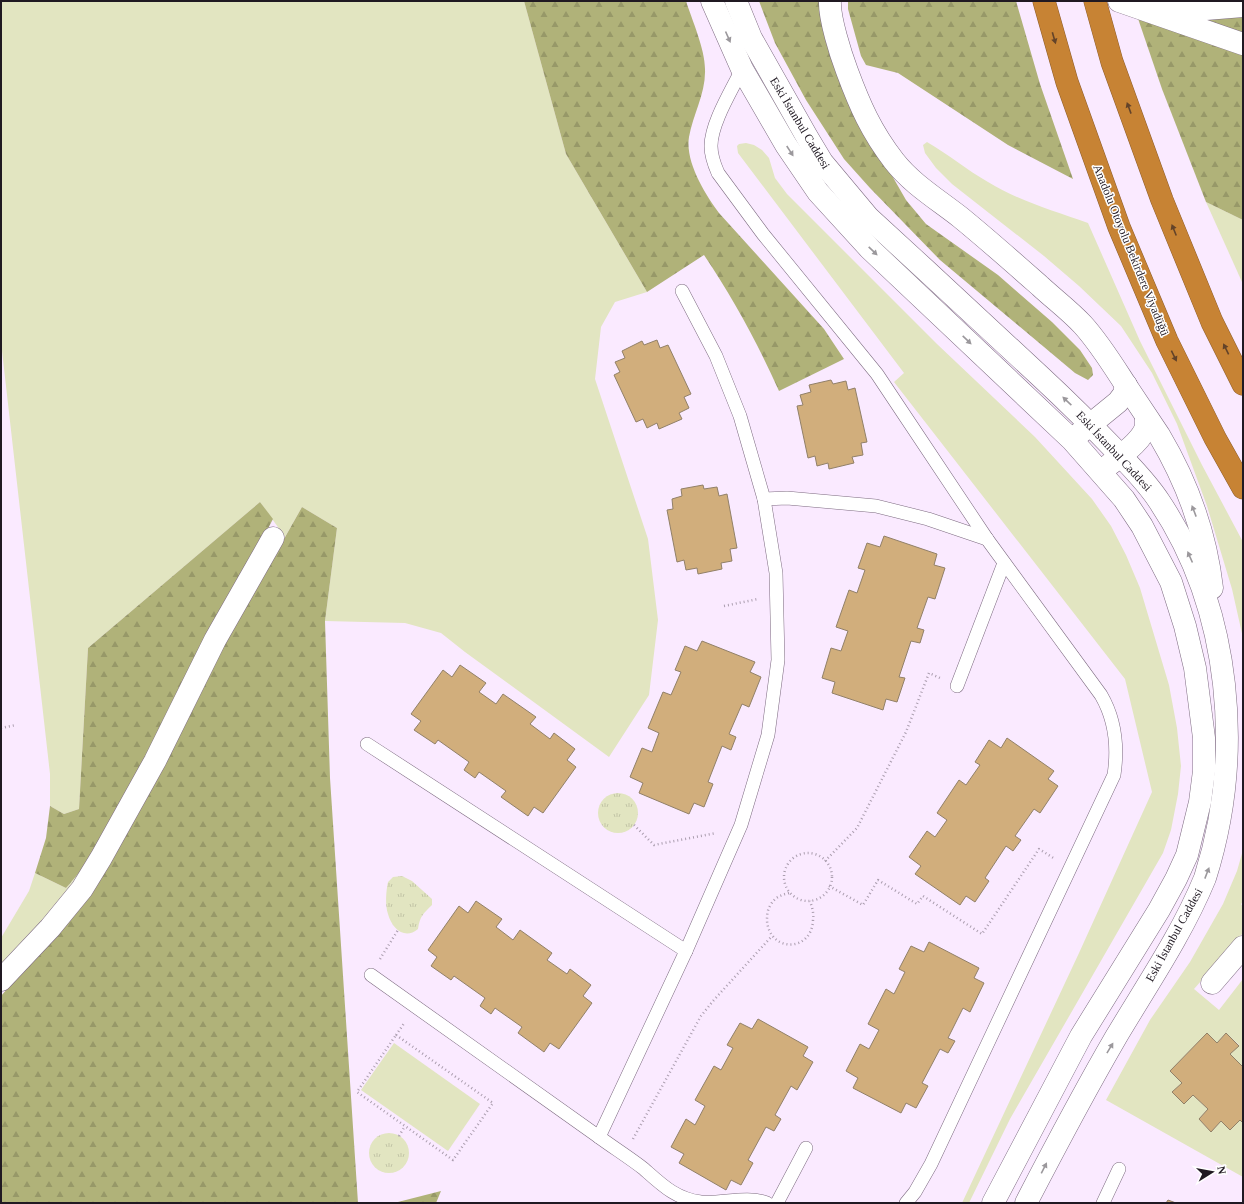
<svg xmlns="http://www.w3.org/2000/svg" width="1244" height="1204" viewBox="0 0 1244 1204" font-family="'Times New Roman',serif">
<style>
.grass{fill:#e2e5c1}
.forest{fill:url(#forest-firs)}
.park{fill:url(#park-tufts)}
.building{fill:#d1ae7c;stroke:#918068}
.lines{fill:none;stroke-linecap:round;stroke-linejoin:round}
.service-casing{stroke:#7d6b81;stroke-width:14}
.minor-casing{stroke:#7d6b81;stroke-width:23}
.secondary-casing{stroke:#7d6b81;stroke-width:23}
.motorway-casing{stroke:#8d5e2e;stroke-width:23}
.path{stroke:#ab9eaf;stroke-width:2.5;stroke-dasharray:1 3;stroke-linecap:butt}
.service{stroke:#fff;stroke-width:13}
.minor{stroke:#fff;stroke-width:22}
.secondary{stroke:#fff;stroke-width:22}
.motorway{stroke:#c78334;stroke-width:22}
.oneway{fill:#9b989c}
.oneway2{fill:#634329}
.labels{text-anchor:middle;stroke-width:3;stroke-linejoin:round;paint-order:stroke}
.street-label{font-size:12px;fill:#201922;stroke:#fff}
</style>
<defs>
<pattern id="forest-firs" width="22" height="20" patternUnits="userSpaceOnUse"><rect width="22" height="20" fill="#b0b279"/><path d="M5 1l3.5 6h-7zM16 11l3.5 6h-7z" fill="#979868"/></pattern>
<pattern id="park-tufts" width="24" height="20" patternUnits="userSpaceOnUse"><rect width="24" height="20" fill="#e2e5c1"/><path d="M3 7l-1-3M5 7V3M7 7l1-3M15 17l-1-3M17 17v-4M19 17l1-3" fill="none" stroke="#c2c4a6"/></pattern>
</defs>
<rect width="100%" height="100%" fill="#faeaff"/>
<!-- grass -->
<g class="grass">
<path d="M1,1h523l42,153 81,138 -32,10 -14,25 -6,52 53,160 10,81 -9,75 -40,62 -144,-105 -24,-19 -36,-10 -80,-2 12,-93 -35,-21 -17,30 -25,-35 -172,146 -9,161 -15,5 -14,-8v-32l-49,-432z"/>
<path d="M927,142c21,12 40,28 61,40 31,19 66,29 100,41l52,118 62,124 41,77v96l-11,-49 -25,-83 -30,-82 -25,-51 -31,-47 -42,-40 -35,-30 -92,-72 -16,-16 -11,-15 -2,-8z"/>
<path d="M746,143l8,2 8,5 7,8 6,20 12,16 150,150 98,93 57,62 19,27 15,29 14,33 29,97 8,43 4,38 -3,28 -7,36 -8,23 -153,266 -41,84h-7l117,-250 73,-161 -27,-113 -231,-297 10,-9 -166,-220 -1,-7 2,-2z"/>
<path d="M1206,202l37,18v64l-1,-2z"/>
<path d="M1243,850v52l-2,2 2,3v26l-49,56 25,21 24,-31v88l-13,-13 9,-9 -13,-12 -9,10 -10,-10 -37,38 12,12 -9,9 11,12 9,-9 15,14 -9,10 12,13 10,-11 9,9 10,-10 3,3v54l-137,-77 44,-80 40,-58 33,-58 14,-33z"/>
<path d="M97,852l-20,31 -76,84v-29l28,-47 6,-18 31,15z"/>
<path d="M394,1043l86,61 -32,47 -87,-61z"/>
</g>
<!-- forest -->
<g class="forest">
<path d="M524,1h162c6,19 19,48 19,68 1,24 -12,45 -16,68 -4,25 16,57 30,76l105,116 20,30 -65,32c-21,-47 -46,-93 -75,-136l-57,37 -81,-138z"/>
<path d="M759,1h66l54,152 27,47 20,24 72,51 54,47 28,28 12,18 1,7 -5,5 -13,-7 -135,-113 -70,-72 -26,-29 -38,-59 -31,-57z"/>
<path d="M848,1h168l24,83 33,95 -65,-34 -110,-72 -32,-8 -5,-9 -13,-47z"/>
<path d="M1132,1h111v219l-37,-18 -44,-113z"/>
<path d="M260,502l13,17 -176,333 -31,36 -31,-15 11,-35 4,-32 14,8 15,-5 9,-161z"/>
<path d="M302,507l35,21 -12,93 5,157 28,425h-357v-207l88,-101 128,-237z"/>
<path d="M441,1191l-5,12h-42z"/>
</g>
<!-- park -->
<g class="park">
<circle cx="618" cy="813" r="20"/>
<path d="M402,876l10,5 20,18v6c-9,9 -12,11 -14,24 -13,11 -26,0 -30,-15 -3,-9 -2,-23 0,-32l5,-5z"/>
<circle cx="389" cy="1153" r="20"/>
</g>
<!-- building -->
<g class="building">
<path d="M657,340l3,8 8,-3 23,49 -7,3 5,11 -10,5 3,6 -23,10 -2,-6 -10,5 -4,-9 -7,3 -22,-47 6,-3 -5,-10 10,-4 -3,-7 20,-10 2,4z"/>
<path d="M831,380l2,4 13,-3 2,9 7,-2 12,54 -6,1 2,12 -11,2 2,6 -25,6 -1,-6 -11,3 -2,-10 -7,2 -11,-52 6,-1 -3,-10 11,-3 -2,-7z"/>
<path d="M703,485l1,4 13,-2 2,9 8,-2 10,54 -7,1 2,12 -11,2 1,6 -24,5 -1,-6 -11,2 -2,-10 -7,2 -10,-52 6,-1 -1,-10 10,-3 -1,-7z"/>
<path d="M884,536l53,18 -3,11 11,3 -10,31 -7,-2 -11,31 7,2 -4,13 -9,-2 -12,36 6,1 -8,24 -11,-3 -3,11 -51,-17 3,-11 -13,-4 9,-30 10,3 7,-20 -12,-4 13,-37 8,3 8,-23 -7,-2 9,-25 13,4z"/>
<path d="M702,641l53,21 -5,10 11,5 -12,30 -7,-3 -13,30 7,3 -5,13 -9,-4 -14,36 5,2 -9,23 -10,-4 -5,11 -50,-21 4,-10 -13,-6 12,-29 10,4 7,-19 -11,-5 15,-36 8,3 10,-23 -6,-2 10,-24 12,5z"/>
<path d="M460,665l26,18 -7,9 17,12 7,-10 33,23 -6,7 20,15 4,-6 21,16 -8,11 9,7 -33,46 -9,-6 -6,9 -27,-19 5,-6 -27,-19 -4,6 -11,-8 5,-8 -31,-22 -3,4 -21,-14 7,-9 -10,-7 32,-44 9,7z"/>
<path d="M1007,738l47,33 -6,8 10,7 -18,27 -6,-4 -19,27 6,4 -8,11 -7,-5 -21,32 4,3 -14,21 -9,-6 -6,9 -45,-31 6,-8 -12,-9 18,-26 8,6 12,-17 -10,-7 22,-33 7,5 14,-20 -5,-3 14,-22 12,8z"/>
<path d="M476,901l26,18 -6,8 17,13 7,-10 32,23 -5,7 20,14 3,-5 21,16 -8,11 9,7 -33,46 -9,-6 -6,9 -26,-19 4,-6 -27,-19 -4,6 -11,-8 5,-8 -31,-22 -3,4 -20,-14 6,-9 -9,-7 31,-44 9,7z"/>
<path d="M929,942l50,26 -5,10 10,5 -14,29 -7,-4 -15,30 7,3 -7,12 -8,-4 -18,34 6,3 -12,22 -10,-5 -5,10 -48,-25 5,-10 -12,-7 14,-27 9,5 10,-19 -11,-6 18,-35 8,5 11,-22 -6,-3 12,-23 13,6z"/>
<path d="M758,1019l50,28 -5,9 10,6 -16,28 -6,-4 -16,29 6,4 -7,12 -8,-4 -18,33 5,3 -12,22 -10,-5 -5,10 -47,-27 5,-9 -13,-7 15,-28 9,6 10,-19 -10,-6 19,-34 7,4 12,-22 -6,-3 13,-22 12,6z"/>
<path d="M1207,1033l10,10 9,-10 13,13 -9,8 13,13v56l-3,-3 -10,10 -9,-9 -10,11 -12,-13 9,-10 -15,-14 -9,9 -12,-12 10,-9 -12,-12z"/>
<path d="M1168,1200l8,3h-10z"/>
</g>
<g class="lines">
<!-- service casing -->
<g class="service-casing">
<g id="service">
<path d="M742,69c-10,21 -31,54 -31,77 0,9 3,18 7,27l45,61 114,140 110,165 114,156c14,24 17,53 13,80l-183,389 -16,28 -9,11"/>
<path d="M764,499l23,-1 89,8 52,13 59,20"/>
<path d="M957,686l47,-123"/>
<path d="M367,744l319,207"/>
<path d="M371,975l228,162 87,-186 55,-126 27,-90 10,-75 -2,-87 -12,-74 -24,-83 -24,-60 -34,-65"/>
<path d="M599,1137c15,11 31,21 45,32 18,16 32,30 57,33 22,2 45,-7 66,1"/>
<path d="M777,1203l29,-55"/>
<path d="M1103,1203l16,-34"/>
</g>
</g>
<!-- minor casing -->
<g class="minor-casing">
<g id="minor">
<path d="M1156,13l87,-7"/>
<path d="M1,980l49,-52 32,-39 19,-31 54,-97 60,-121 58,-102"/>
<path d="M1212,983l31,-36"/>
</g>
</g>
<!-- secondary casing -->
<g class="secondary-casing">
<g id="secondary">
<path d="M712,1l30,68 44,76 32,47 52,57 202,191 52,59 18,27 29,56 14,44 10,42 9,70v33l-4,31 -13,53 -11,24 -17,31 -78,126 -88,167"/>
<path d="M736,1l15,37 56,99 15,25 46,55c58,53 116,107 173,160 28,26 54,52 80,79 13,14 27,28 38,45 73,109 85,254 46,377 -23,56 -58,107 -89,159 -32,55 -61,110 -90,166"/>
<path d="M830,1c-1,17 11,54 17,70 13,35 24,60 47,90 18,23 43,38 66,56 27,22 54,46 80,69 14,13 30,25 43,39 18,20 31,42 46,65 10,15 20,30 30,45 28,47 47,100 53,153"/>
<path d="M1119,1l124,43"/>
<path d="M1080,433l38,-31 6,-8 2,-9"/>
<path d="M1109,465c11,-9 34,-24 37,-39 0,-3 0,-6 0,-9"/>
</g>
</g>
<!-- motorway casing -->
<g class="motorway-casing">
<g id="motorway">
<path d="M1044,1l23,81 52,145 48,114 48,97 28,50"/>
<path d="M1095,1l17,61 50,138 50,122 31,62"/>
</g>
</g>
<!-- path -->
<g class="path">
<path d="M724,606l34,-7"/>
<path d="M1,728l15,-3"/>
<path d="M634,825l20,20 62,-12"/>
<circle cx="808" cy="877" r="24"/>
<path d="M825,861l32,-33 49,-96 23,-59 11,5"/>
<path d="M829,886l34,19 15,-25 39,24 6,-8 59,38 57,-85 16,10"/>
<path d="M789,893c-9,2 -15,5 -19,13 -3,5 -3,10 -3,15 3,32 45,31 46,-1 1,-7 -1,-13 -3,-19"/>
<path d="M380,959l18,-29"/>
<path d="M396,1035l97,68 -40,57 -96,-68z"/>
<path d="M396,1035l9,-13"/>
<path d="M399,1136l6,-10"/>
<path d="M633,1139l68,-123 12,-15 59,-65"/>
</g>
<!-- service -->
<use href="#service" class="service"/>
<!-- minor -->
<use href="#minor" class="minor"/>
<!-- secondary -->
<use href="#secondary" class="secondary"/>
<!-- motorway -->
<use href="#motorway" class="motorway"/>
</g>
<!-- one-way arrows -->
<defs><path id="oneway-solid" d="M-6-.8H1V-3.2L6.5 0L1 3.2V.8H-6Z"/></defs>
<g class="oneway">
<use href="#oneway-solid" transform="translate(728 37) rotate(66)"/>
<use href="#oneway-solid" transform="translate(790 151) rotate(57)"/>
<use href="#oneway-solid" transform="translate(873 251) rotate(44)"/>
<use href="#oneway-solid" transform="translate(967 340) rotate(44)"/>
<use href="#oneway-solid" transform="translate(1067 401) rotate(-137)"/>
<use href="#oneway-solid" transform="translate(1194 511) rotate(-111)"/>
<use href="#oneway-solid" transform="translate(1190 557) rotate(-114)"/>
<use href="#oneway-solid" transform="translate(1207 873) rotate(-69)"/>
<use href="#oneway-solid" transform="translate(1110 1048) rotate(-59)"/>
<use href="#oneway-solid" transform="translate(1044 1168) rotate(-63)"/>
</g>
<g class="oneway2">
<use href="#oneway-solid" transform="translate(1054 38) rotate(74)"/>
<use href="#oneway-solid" transform="translate(1129 108) rotate(-110)"/>
<use href="#oneway-solid" transform="translate(1174 230) rotate(-112)"/>
<use href="#oneway-solid" transform="translate(1226 349) rotate(-116)"/>
<use href="#oneway-solid" transform="translate(1174 356) rotate(64)"/>
</g>
<g class="labels">
<!-- street labels -->
<g class="street-label">
<text transform="translate(800 123) rotate(59)" y="4">Eski İstanbul Caddesi</text>
<text transform="translate(1131 250) rotate(68)" y="4">Anadolu Otoyolu Bekirdere Viyadüğü</text>
<text transform="translate(1114 451) rotate(47)" y="4">Eski İstanbul Caddesi</text>
<text transform="translate(1174 935) rotate(-61)" y="4">Eski İstanbul Caddesi</text>
</g>
</g>
<!-- border -->
<rect width="1244" height="1204" fill="none" stroke="#201922" stroke-width="4"/>
<!-- north arrow -->
<g transform="translate(1212 1172) rotate(79)" stroke="#ffffff" stroke-width="3" paint-order="stroke">
<path d="M0-3L7 15L0 10L-7 15Z" fill="#201922"/>
<text y="-6" font-size="11" font-weight="bold" text-anchor="middle" fill="#201922">N</text>
</g>
</svg>
